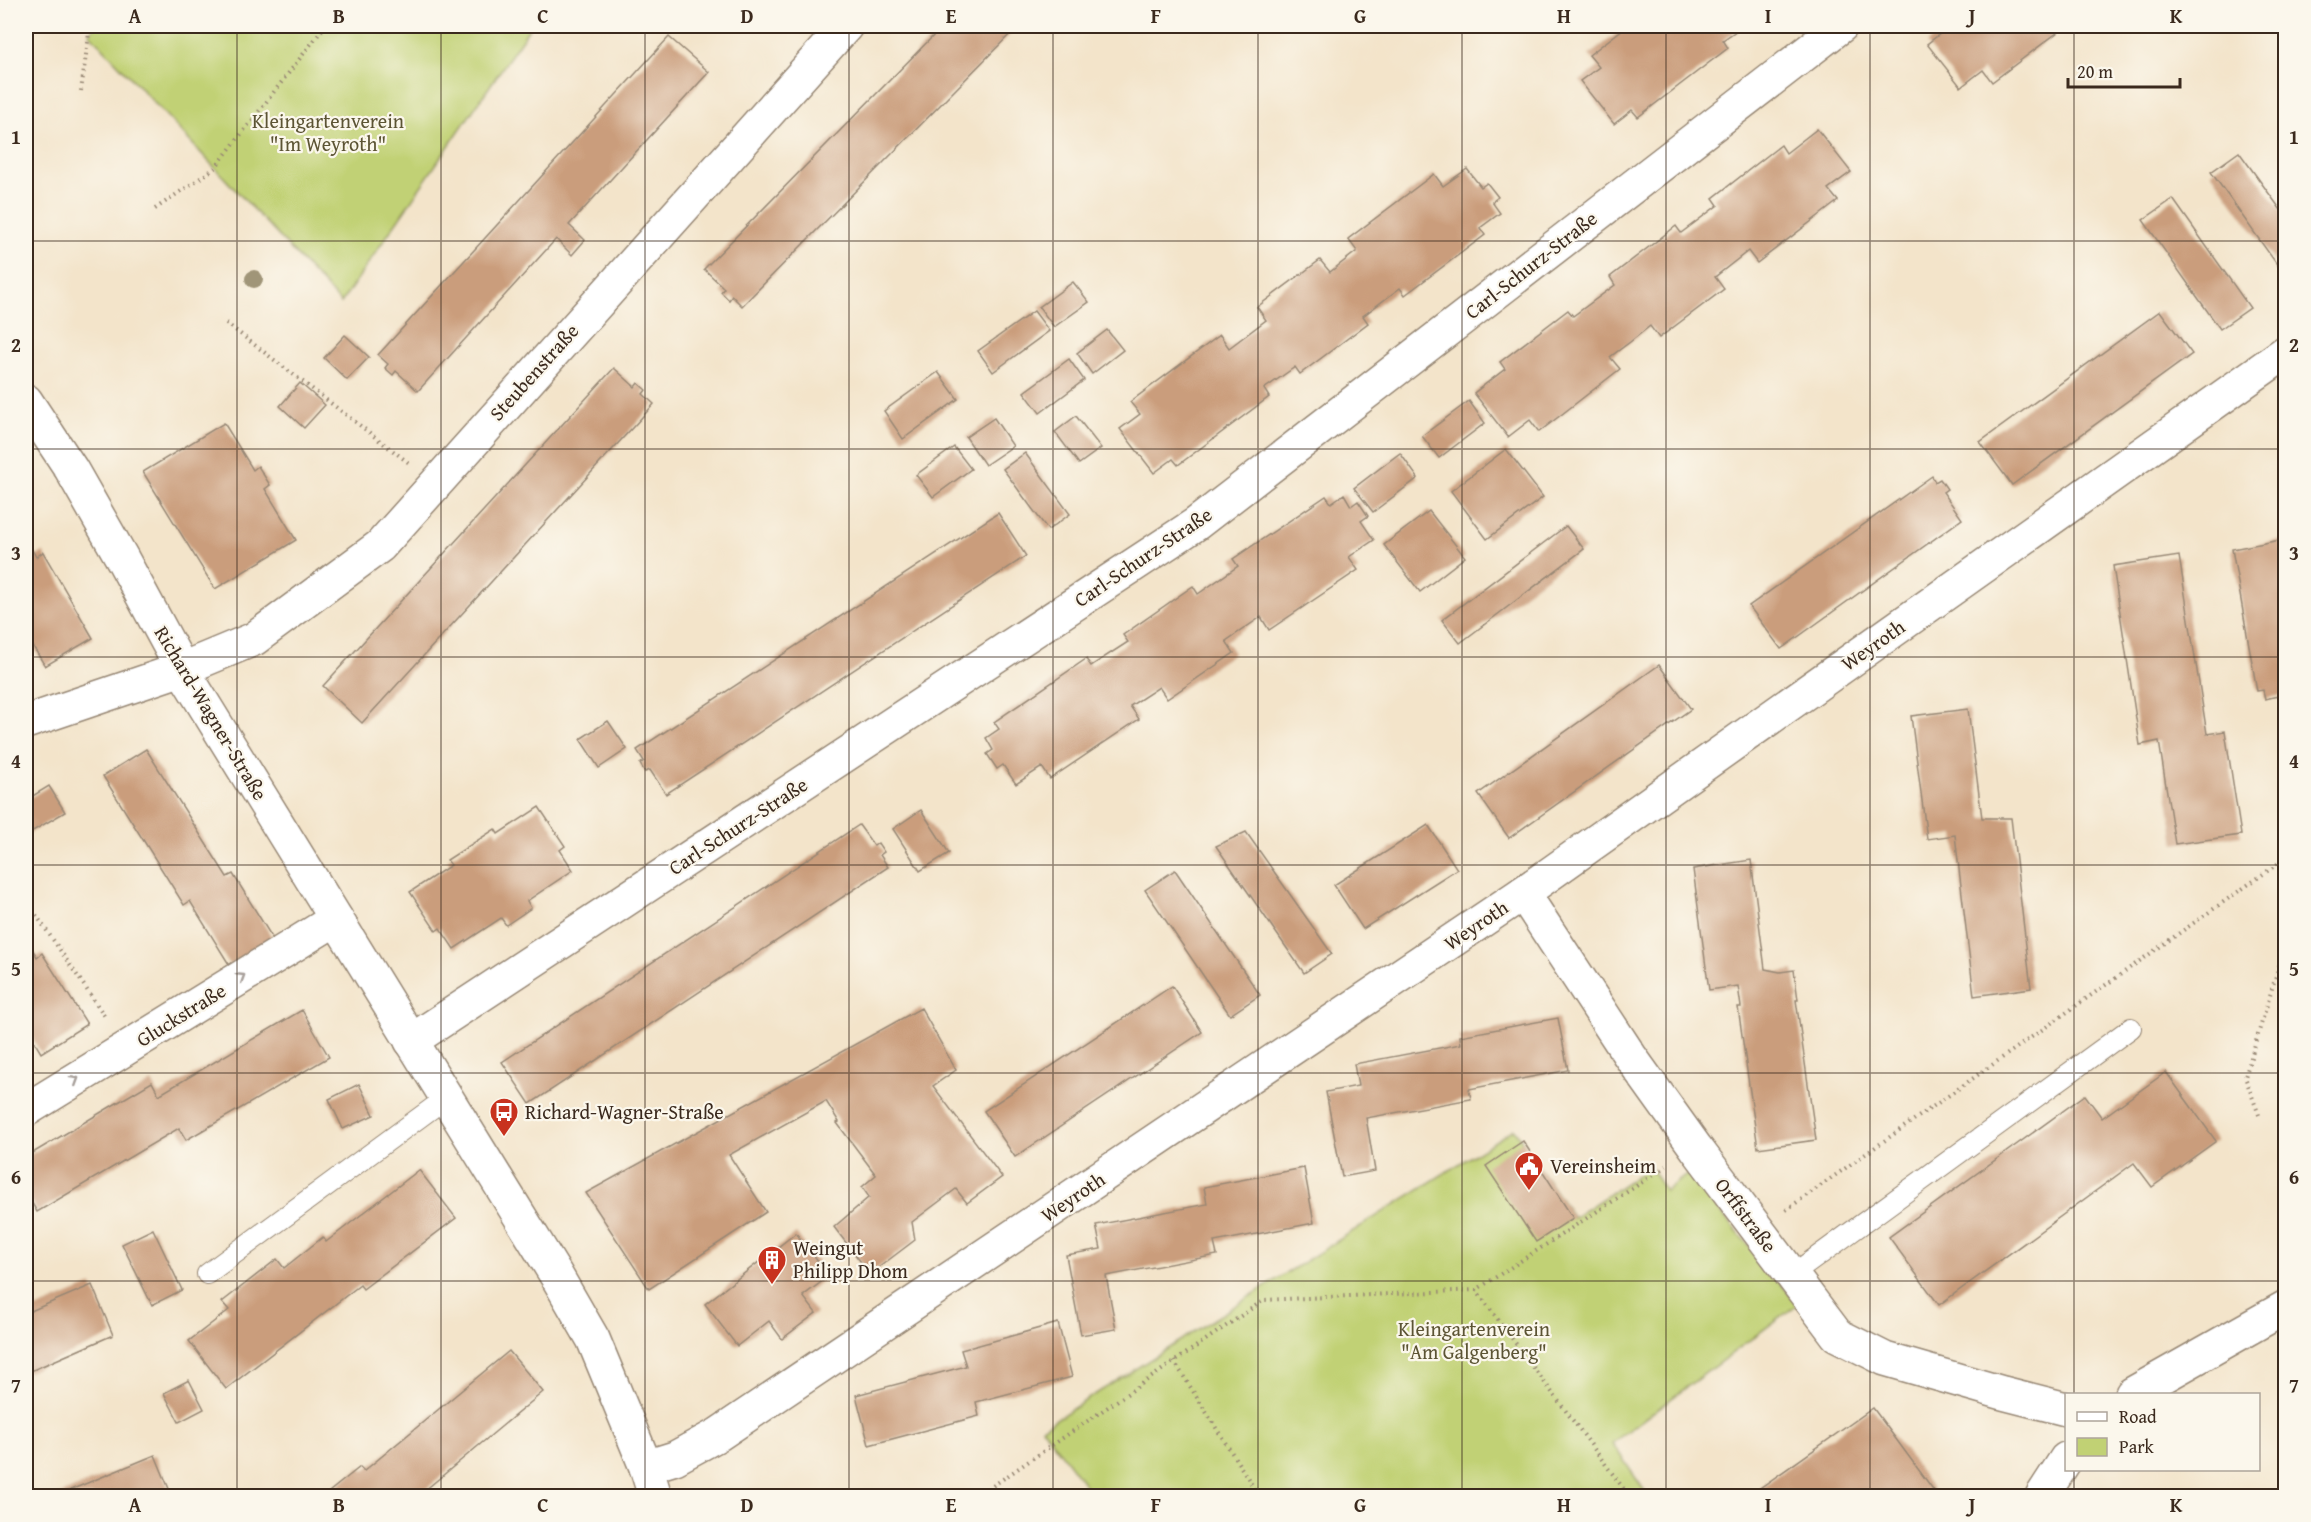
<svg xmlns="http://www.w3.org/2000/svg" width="2311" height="1522" viewBox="0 0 2311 1522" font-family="'Gentium Book Plus',serif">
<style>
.green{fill:#c1d174;stroke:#7e7e49;stroke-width:1.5}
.building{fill:#ca9d7b}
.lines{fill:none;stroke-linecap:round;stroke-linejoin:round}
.lane-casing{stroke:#978774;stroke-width:22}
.street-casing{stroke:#978774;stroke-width:36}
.path{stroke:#978774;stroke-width:4;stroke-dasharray:1.5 4.5;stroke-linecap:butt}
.lane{stroke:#fff;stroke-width:20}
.street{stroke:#fff;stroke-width:33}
.tree{fill:#a09578}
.oneway{stroke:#a79f9a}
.grid{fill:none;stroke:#3b2a1e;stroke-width:1.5;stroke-opacity:0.55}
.labels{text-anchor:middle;stroke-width:4.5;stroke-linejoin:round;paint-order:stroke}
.park-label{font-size:20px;fill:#5c5434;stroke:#fbf7ec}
.street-label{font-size:20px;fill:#3b2a1e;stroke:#fbf7ec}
.poi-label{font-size:20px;fill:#3b2a1e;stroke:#fbf7ec;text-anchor:start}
.neatline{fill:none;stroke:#3b2a1e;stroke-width:2}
.grid-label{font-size:20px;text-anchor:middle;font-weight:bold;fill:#3b2a1e}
</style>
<rect width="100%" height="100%" fill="#fbf7ec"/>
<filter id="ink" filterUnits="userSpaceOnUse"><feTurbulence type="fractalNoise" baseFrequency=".0167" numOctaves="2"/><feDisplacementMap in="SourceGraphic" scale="12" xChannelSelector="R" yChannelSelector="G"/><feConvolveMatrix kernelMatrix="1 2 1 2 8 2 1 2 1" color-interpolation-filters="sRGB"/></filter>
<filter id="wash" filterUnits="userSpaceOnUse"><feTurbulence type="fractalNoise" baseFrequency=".008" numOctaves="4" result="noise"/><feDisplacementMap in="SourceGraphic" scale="24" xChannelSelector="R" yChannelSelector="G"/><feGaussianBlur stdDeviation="1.35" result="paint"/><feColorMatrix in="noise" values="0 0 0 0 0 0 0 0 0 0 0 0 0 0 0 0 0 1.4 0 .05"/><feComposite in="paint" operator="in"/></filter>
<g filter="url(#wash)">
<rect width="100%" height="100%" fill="#f3e4ca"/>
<!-- green -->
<g class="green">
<path d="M96,26h435l-190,277 -252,-270z"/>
<path d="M1514,1129l59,89 77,-51 15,24 23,-17 110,130 -186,139 36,53h-555l-51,-68z"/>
</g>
<g id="blocks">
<!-- building -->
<g class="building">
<path d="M943,26h75l-276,280 -10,-10 -3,4 -8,-8 3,-4 -20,-19z"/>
<path d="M1627,26h116l-20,14 5,8 -90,69 -6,-7 -18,14 -34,-43 19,-14 -10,-12z"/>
<path d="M1950,26h116l-74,56 -9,-12 -22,17 -34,-43z"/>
<path d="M669,37l40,35 -140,153 16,15 -13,15 -16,-16 -138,152 -22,-20 -3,4 -8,-7 3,-4 -10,-9z"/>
<path d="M1817,129l34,43 -23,17 10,12 -81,62 -9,-12 -33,26 9,12 -65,49 -9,-12 -20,16 -20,15 10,12 -81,63 -9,-12 -22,17 -34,-44 31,-24 -5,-7 68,-52 5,6 42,-31 -5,-8 66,-51 5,7 37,-28 -5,-7 68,-53 5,8z"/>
<path d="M2239,152l47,65v60l-75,-105z"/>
<path d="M1467,169l14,18 6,-4 11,14 -6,5 8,11 -20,15 5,7 -80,60 -5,-7 -37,28 5,7 -68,51 -5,-7 -31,22 5,8 -91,68 -5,-6 -19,14 -34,-44 20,-15 -10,-12 90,-67 9,13 37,-28 -9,-13 63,-47 10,12 27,-21 -9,-12 86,-65 9,12z"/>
<path d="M2173,199l77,109 -30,21 -77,-109z"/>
<path d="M1073,282l16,20 -35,25 -15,-20z"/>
<path d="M1034,311l15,20 -56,41 -15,-21z"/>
<path d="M2160,311l32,43 -180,131 -32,-43z"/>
<path d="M1107,330l16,20 -31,24 -15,-21z"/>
<path d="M345,335l24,22 -22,23 -23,-22z"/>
<path d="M1069,359l15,21 -44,33 -16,-21z"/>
<path d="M614,368l21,19 3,-4 8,7 -3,4 11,10 -292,319 -39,-37z"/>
<path d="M938,372l20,27 -55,40 -19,-28z"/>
<path d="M300,383l25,22 -21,23 -24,-22z"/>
<path d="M1469,401l16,22 -46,35 -17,-22z"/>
<path d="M1076,416l25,32 -22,16 -24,-32z"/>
<path d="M994,418l19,28 -28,19 -19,-28z"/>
<path d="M224,423l29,47 5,-4 12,19 -5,4 31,51 -81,49 -72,-117z"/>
<path d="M954,447l17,22 -38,28 -17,-22z"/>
<path d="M1506,449l37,48 -56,42 -36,-48z"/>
<path d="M1025,453l45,61 -22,16 -45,-61z"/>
<path d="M1400,453l18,25 -45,34 -19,-24z"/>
<path d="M1932,476l3,6 5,-3 7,10 -4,3 19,27 -181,130 -32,-43z"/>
<path d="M1344,494l7,12 7,-5 10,15 -7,5 13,19 -25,17 9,13 -89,60 -8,-13 -35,24 8,12 -67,46 -8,-12 -29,19 9,13 -89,60 -8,-12 -26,17 -13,-19 -6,4 -10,-15 6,-4 -7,-12 13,-9 -5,-7 92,-63 5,7 37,-24 -5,-7 70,-49 5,8 40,-28 -5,-7 93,-63 5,7z"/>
<path d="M1429,511l36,46 -45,35 -36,-47z"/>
<path d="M998,513l28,43 -360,238 -16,-24 -5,2 -5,-8 4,-3 -7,-11z"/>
<path d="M1566,526l18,23 -124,94 -18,-23z"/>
<path d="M26,539l10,18 7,-5 50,86 -48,28 -17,-28 -2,2z"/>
<path d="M2286,539v168h-2l-2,-12 -17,4 -2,-9 -6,1 -25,-142z"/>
<path d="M2179,556l28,178 18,-3 16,104 -66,9 -16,-103 -19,4 -27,-179z"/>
<path d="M1659,665l32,44 -182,129 -31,-44z"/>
<path d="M1968,709l14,109h29l20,170 -57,8 -19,-161 -28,4 -16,-123z"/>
<path d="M608,721l19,28 -28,19 -19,-29z"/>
<path d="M146,749l81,128 6,-3 40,65 -43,27 -40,-65 -6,4 -81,-129z"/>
<path d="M49,786l16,26 -39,23v-35z"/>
<path d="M539,807l26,39 -5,4 13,20 -46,31 4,7 -25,17 -5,-7 -47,31 -14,-21 -4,3 -26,-39 41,-27 -4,-5 48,-31 3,5z"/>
<path d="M921,810l28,43 -29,18 -27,-42z"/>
<path d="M859,825l15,21 4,-3 6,9 -4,3 8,12 -358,237 -28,-42z"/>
<path d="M1428,825l29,44 -94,60 -29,-44z"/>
<path d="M1246,832l86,122 -28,19 -88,-127z"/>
<path d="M1751,860l14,109 15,3 14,-2 4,30h-2l20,140 -58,8 -20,-141h3l-3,-21 -29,4 -16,-121z"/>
<path d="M1175,870l85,125 -30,20 -85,-125z"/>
<path d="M26,939l11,18 5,-4 45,71 -46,29 -15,-25z"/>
<path d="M1172,986l30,46 -187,125 -31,-46z"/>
<path d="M921,1008l35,62 -23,16 69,91 -35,26 -11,-14 -44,33 3,18 -45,34 -36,-47 35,-30 -7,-10 14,-12 -39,-52 2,-1 -13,-21 -97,54 37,57 -117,77 -63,-96z"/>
<path d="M302,1010l27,47 -143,83 -7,-12 -142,84 -11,-19v-36l126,-75 7,13z"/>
<path d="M1558,1018l10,52 -99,19 2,10 -105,19 9,53 -33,6 -16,-85 32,-6 -4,-22 107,-20 -1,-8z"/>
<path d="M2166,1072l50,69 -64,46 -18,-24 -195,142 -50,-68 196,-142 17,23z"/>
<path d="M359,1084l15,31 -31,14 -14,-30z"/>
<path d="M1523,1141l50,77 -37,24 -50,-76z"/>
<path d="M1304,1168l10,55 -100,19 3,13 -111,21 10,53 -35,6 -15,-80 35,-6 -5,-24 111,-21 -3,-17z"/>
<path d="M419,1170l37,48 -93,71 -3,-4 -134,104 -37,-48 40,-31 -7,-8 55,-43 7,9 39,-31 3,5z"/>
<path d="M153,1229l29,61 -30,15 -30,-61z"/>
<path d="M796,1233l33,43 -26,20 13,17 -34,26 -13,-18 -32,25 -32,-42z"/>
<path d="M92,1285l21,50 -87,38v-60z"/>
<path d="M1058,1323l14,54 -96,25 3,14 -110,29 -13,-50 110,-29 -5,-16z"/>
<path d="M509,1351l34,41 -125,104h-94l36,-29 4,4z"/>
<path d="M189,1380l15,29 -25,13 -15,-29z"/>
<path d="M1873,1408l65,88h-172l-6,-8z"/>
<path d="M155,1455l17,41h-117l13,-5z"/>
</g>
</g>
</g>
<g filter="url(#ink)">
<use href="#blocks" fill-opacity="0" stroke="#978774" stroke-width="1.5"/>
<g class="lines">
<!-- lane casing -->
<g class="lane-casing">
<g id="lane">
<path d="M207,1274l239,-176"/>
<path d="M1792,1275l339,-247"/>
</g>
</g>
<!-- street casing -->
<g class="street-casing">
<g id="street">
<path d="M26,401l45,68 52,91 59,109 374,606 37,64 53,128 9,29"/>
<path d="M26,722l156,-53 72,-30 126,-93 466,-520"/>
<path d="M1523,893l107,163 66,92 141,187 48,24 118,34 63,16"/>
<path d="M411,1041l785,-517 645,-498"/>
<path d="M26,1110l310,-191"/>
<path d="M2132,1394l154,-87"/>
<path d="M646,1467l29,-9 44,-24 804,-541 763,-541"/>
<path d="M2042,1496l24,-37"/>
</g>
</g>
<!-- path -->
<g class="path">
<path d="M81,91l8,-58 7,-7"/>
<path d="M155,209l60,-41 110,-142"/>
<path d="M226,323l183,140"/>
<path d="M26,900l80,118"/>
<path d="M2259,1115l-14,-38 41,-134"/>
<path d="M1786,1210l500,-352"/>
<path d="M1476,1290l153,206"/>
<path d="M1174,1361l85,135"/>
<path d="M978,1496l286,-196 212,-10 191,-124"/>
</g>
<!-- lane -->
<use href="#lane" class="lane"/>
<!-- street -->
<use href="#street" class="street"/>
</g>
<!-- trees -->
<circle class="tree" cx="254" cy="279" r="9"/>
<!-- one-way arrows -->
<defs><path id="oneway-chevron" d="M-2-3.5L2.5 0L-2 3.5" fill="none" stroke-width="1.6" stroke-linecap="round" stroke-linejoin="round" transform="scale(1.5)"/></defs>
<g class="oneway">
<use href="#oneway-chevron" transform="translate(241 977) rotate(-32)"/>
<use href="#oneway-chevron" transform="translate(75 1080) rotate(-32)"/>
</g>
</g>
<!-- grid -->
<path class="grid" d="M237,26v1470M441,26v1470M645,26v1470M849,26v1470M1053,26v1470M1258,26v1470M1462,26v1470M1666,26v1470M1870,26v1470M2074,26v1368M26,241h2260M26,449h2260M26,657h2260M26,865h2260M26,1073h2260M26,1281h2260M2074,1470v26"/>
<!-- icons -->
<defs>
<g id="bus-pin" transform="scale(1.5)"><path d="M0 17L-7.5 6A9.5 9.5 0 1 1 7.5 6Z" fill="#c8321e" stroke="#fbf7ec"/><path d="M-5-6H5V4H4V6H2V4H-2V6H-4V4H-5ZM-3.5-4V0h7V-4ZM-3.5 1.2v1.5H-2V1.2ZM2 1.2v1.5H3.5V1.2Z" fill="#fff"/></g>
<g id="civic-pin" transform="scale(1.5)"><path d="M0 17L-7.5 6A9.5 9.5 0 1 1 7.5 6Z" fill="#c8321e" stroke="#fbf7ec"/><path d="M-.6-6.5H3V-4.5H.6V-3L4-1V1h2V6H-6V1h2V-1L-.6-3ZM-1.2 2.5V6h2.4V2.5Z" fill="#fff"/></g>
<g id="building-pin" transform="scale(1.5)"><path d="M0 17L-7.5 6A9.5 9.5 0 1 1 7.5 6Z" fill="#c8321e" stroke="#fbf7ec"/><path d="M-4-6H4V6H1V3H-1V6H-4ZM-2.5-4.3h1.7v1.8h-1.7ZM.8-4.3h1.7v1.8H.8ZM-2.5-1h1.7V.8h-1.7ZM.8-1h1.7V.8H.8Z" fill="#fff"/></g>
</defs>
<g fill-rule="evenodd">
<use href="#bus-pin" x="504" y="1112"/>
<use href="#civic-pin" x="1529" y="1166"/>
<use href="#building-pin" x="772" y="1260"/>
</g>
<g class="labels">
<!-- park labels -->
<g class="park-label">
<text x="328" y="128">Kleingartenverein<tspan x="328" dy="23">"Im Weyroth"</tspan></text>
<text x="1474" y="1336">Kleingartenverein<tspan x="1474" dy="23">"Am Galgenberg"</tspan></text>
</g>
<!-- street labels -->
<g class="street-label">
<text transform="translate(1531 265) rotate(-38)" y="7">Carl-Schurz-Straße</text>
<text transform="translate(534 372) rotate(-48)" y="7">Steubenstraße</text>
<text transform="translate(1143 557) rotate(-34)" y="7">Carl-Schurz-Straße</text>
<text transform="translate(1873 645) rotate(-35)" y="7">Weyroth</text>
<text transform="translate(211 713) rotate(59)" y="7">Richard-Wagner-Straße</text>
<text transform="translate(738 826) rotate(-33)" y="7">Carl-Schurz-Straße</text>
<text transform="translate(1476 925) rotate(-34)" y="7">Weyroth</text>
<text transform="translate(181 1015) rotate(-32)" y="7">Gluckstraße</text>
<text transform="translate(1073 1197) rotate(-34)" y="7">Weyroth</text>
<text transform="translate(1746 1215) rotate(53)" y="7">Orffstraße</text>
</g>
<!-- poi labels -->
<g class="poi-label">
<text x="525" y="1119">Richard-Wagner-Straße</text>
<text x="1550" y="1173">Vereinsheim</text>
<text x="793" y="1255">Weingut<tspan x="793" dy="23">Philipp Dhom</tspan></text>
</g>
</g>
<!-- margin -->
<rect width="2311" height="1522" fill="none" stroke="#fbf7ec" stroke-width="66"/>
<!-- legend -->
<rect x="2065" y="1393" width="195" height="78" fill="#fbf7ec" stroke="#aea59a" stroke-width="1.5"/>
<rect x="2077" y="1412" width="30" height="9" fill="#ffffff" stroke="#aea59a" stroke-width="1.5"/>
<text x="2119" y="1423" font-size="18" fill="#3b2a1e">Road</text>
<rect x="2077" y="1438" width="30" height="18" fill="#c1d174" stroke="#aea59a" stroke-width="1.5"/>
<text x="2119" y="1453" font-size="18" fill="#3b2a1e">Park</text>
<!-- scale -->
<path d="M2068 78v9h112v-9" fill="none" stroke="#3b2a1e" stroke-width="3"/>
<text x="2077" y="78" font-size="18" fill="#3b2a1e" stroke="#fbf7ec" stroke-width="4.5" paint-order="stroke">20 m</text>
<rect x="33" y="33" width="2245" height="1456" class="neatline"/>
<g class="grid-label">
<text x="135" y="23">A</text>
<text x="339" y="23">B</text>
<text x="543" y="23">C</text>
<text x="747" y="23">D</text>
<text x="951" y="23">E</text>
<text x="1156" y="23">F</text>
<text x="1360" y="23">G</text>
<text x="1564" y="23">H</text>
<text x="1768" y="23">I</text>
<text x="1972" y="23">J</text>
<text x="2176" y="23">K</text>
<text x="16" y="144">1</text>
<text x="2294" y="144">1</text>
<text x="16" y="352">2</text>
<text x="2294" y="352">2</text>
<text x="16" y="560">3</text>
<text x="2294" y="560">3</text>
<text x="16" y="768">4</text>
<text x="2294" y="768">4</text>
<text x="16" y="976">5</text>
<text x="2294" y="976">5</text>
<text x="16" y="1184">6</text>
<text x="2294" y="1184">6</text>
<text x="16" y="1392">7</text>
<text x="2294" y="1392">7</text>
<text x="135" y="1512">A</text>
<text x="339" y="1512">B</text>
<text x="543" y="1512">C</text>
<text x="747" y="1512">D</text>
<text x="951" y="1512">E</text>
<text x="1156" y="1512">F</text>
<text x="1360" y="1512">G</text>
<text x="1564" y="1512">H</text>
<text x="1768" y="1512">I</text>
<text x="1972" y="1512">J</text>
<text x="2176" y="1512">K</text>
</g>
</svg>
